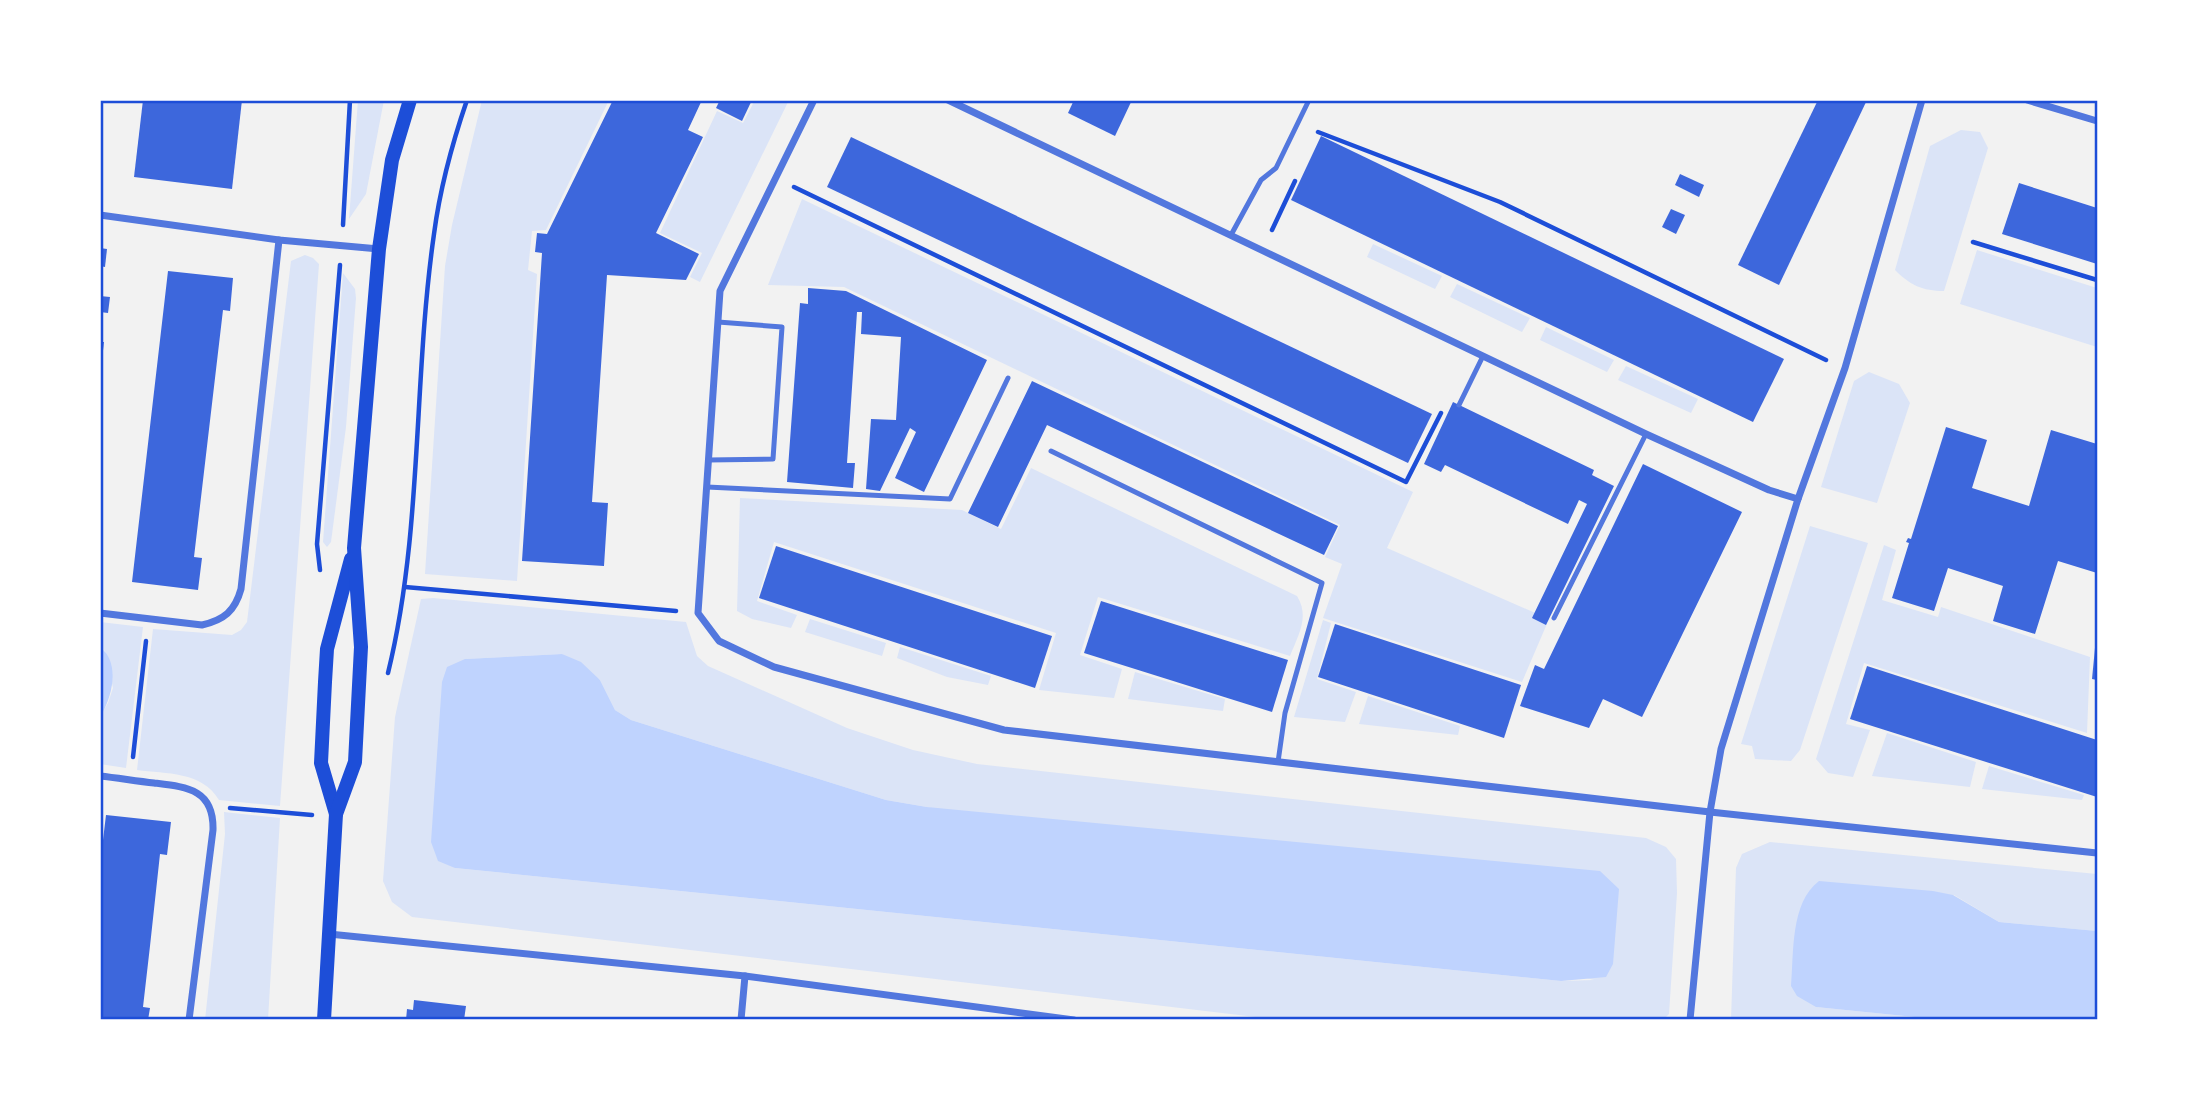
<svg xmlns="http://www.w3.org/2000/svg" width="2197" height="1120" viewBox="0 0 2197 1120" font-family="Literata,serif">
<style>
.green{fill:#dbe4f7;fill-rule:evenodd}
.water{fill:#bfd3fe}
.building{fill:#3d67dc}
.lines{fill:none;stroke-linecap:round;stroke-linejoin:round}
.path{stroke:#1d4ed8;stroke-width:4.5}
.service{stroke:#5277de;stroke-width:5}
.minor{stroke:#5277de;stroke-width:7}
.secondary{stroke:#1d4ed8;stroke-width:14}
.neatline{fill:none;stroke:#1d4ed8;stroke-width:2.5}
</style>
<rect width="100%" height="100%" fill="#f2f2f2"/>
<!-- green -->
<g class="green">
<path d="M358,100h26l-18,94 -17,25z"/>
<path d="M482,100h127l-63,130 -14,1 -4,39 9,4 -20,307 -92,-7 20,-308 7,-41z"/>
<path d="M755,100h34l-89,182 -10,-5 12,-24 -42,-20 57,-122 26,12z"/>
<path d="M1961,130l19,2 8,16 -44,143c-22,0 -34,-6 -49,-21l35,-124z"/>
<path d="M802,199l611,293 -26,56 162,71 -27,63 -199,-64 19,-54 -17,-7 15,-32 -496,-238 -76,-2z"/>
<path d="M1373,244l69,32 -7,13 -68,-32z"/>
<path d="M1977,250l120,38v59l-137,-43z"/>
<path d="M305,255l8,3 6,6 -39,542 -61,-6c-17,-29 -53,-26 -82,-30l16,-141 79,6 9,-5 6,-8 44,-361z"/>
<path d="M343,273l12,16 1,9 -10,129 -15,115 -4,5 -4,-5z"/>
<path d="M1457,284l73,34 -8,14 -72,-35z"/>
<path d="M1546,327l68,33 -7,12 -67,-32z"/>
<path d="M1626,366l72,33 -7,14 -73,-33z"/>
<path d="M1869,372l30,12 11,19 -33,100 -56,-16 33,-106z"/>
<path d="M1031,468l266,128c13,21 1,39 -7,60l-192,-59 -18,58 42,14 -8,29 -75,-8 17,-57 -282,-91 -17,59 40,14 -6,13 -39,-9 -15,-8 3,-113 222,12 39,19z"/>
<path d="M1810,526l58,17 -68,207 -9,11 -36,-2 -3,-13 -11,-2z"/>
<path d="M1884,545l12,5 -14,50 56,17 3,-10 149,50 -3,76 -223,-70 -18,61 24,6 -17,47 -25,-4 -12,-14z"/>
<path d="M433,598l253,24 11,34 11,10 139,62 66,22 64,14 669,74 20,9 10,12 1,34 -8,121 -6,6h-382l-869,-103 -20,-15 -9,-21 12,-164 26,-118zM562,654l38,26 15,30 16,10 255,80 41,7 667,173 -33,1 -1106,-113 10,-209z"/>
<path d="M810,619l76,24 -4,13 -77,-24z"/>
<path d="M1323,620l8,3 -14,56 39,13 -11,30 -51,-5z"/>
<path d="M100,622l43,5 -17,141 -26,-4v-47l8,-14 5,-15 -8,-37 -5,-4z"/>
<path d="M900,647l91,29 -3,9 -41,-8 -50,-19z"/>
<path d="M1135,672l90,27 -2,12 -95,-12z"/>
<path d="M1368,696l92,30 -2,9 -99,-11z"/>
<path d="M1887,733l89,29 -6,25 -98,-11z"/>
<path d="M1989,766l95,29 -2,5 -100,-11z"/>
<path d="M224,812l56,6 -12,202h-63l20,-186z"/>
<path d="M1770,842l327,32v57l-98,-9 -45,-27 -138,112 128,13h-213l5,-152 6,-14z"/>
</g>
<!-- water -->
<g class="water">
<path d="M100,647c21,16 12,51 0,70z"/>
<path d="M562,654l19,8 19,18 15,30 16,10 255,80 41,7 673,64 19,18 -6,75 -7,13 -45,4 -1106,-113 -17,-7 -7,-19 11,-160 5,-15 18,-8z"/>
<path d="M1819,881l114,10 20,4 46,27 98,9v89h-153l-128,-13 -19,-11 -6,-10c3,-33 -1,-83 28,-105z"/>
</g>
<!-- building -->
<g class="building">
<path d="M143,100h99l-10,89 -98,-12z"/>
<path d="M613,100h89l-14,30 15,7 -47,96 43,21 -13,26 -79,-5 -15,227 16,1 -4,63 -82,-5 20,-308 -7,-1 2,-19 10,1z"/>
<path d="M720,100h32l-10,21 -26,-13z"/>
<path d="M1074,100h58l-17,36 -47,-23z"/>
<path d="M1818,100h49l-88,185 -41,-20z"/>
<path d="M1321,136l463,223 -31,63 -462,-222z"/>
<path d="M851,137l581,277 -24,49 -581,-276z"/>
<path d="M1680,174l24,11 -5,12 -24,-12z"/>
<path d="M2019,183l78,25v56l-95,-30z"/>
<path d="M1671,209l14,6 -9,19 -14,-7z"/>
<path d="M100,248l7,1 -2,18 -5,-1z"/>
<path d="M168,271l65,7 -3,33 -7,-1 -29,247 8,1 -4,32 -66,-8z"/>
<path d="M808,288l38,3 141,69 -63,132 -29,-14 21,-46 -6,-4 -30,63 -14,-2 5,-70 25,1 5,-83 -40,-3 1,-22h-5l-10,151h8l-2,25 -66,-6 13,-179 8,1z"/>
<path d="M100,296l10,1 -2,16 -8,-1z"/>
<path d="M100,342h4l-3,26h-1z"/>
<path d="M1032,381l306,145 -14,29 -277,-130 -49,102 -30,-14z"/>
<path d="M1453,402l141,68 -2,5 22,11 -68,139 -14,-7 55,-114 -8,-4 -11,24 -123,-59 -4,7 -17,-8z"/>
<path d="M1946,427l41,13 -15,48 57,18 22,-76 46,14v129l-39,-12 -23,73 -42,-13 10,-35 -55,-18 -14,43 -42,-13 17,-55 -3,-1 2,-4 3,1z"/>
<path d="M1643,464l99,48 -100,205 -39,-18 -14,29 -69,-22 15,-41 9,4z"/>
<path d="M776,546l276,90 -17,52 -276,-90z"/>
<path d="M1101,601l187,59 -16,52 -188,-59z"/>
<path d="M1335,624l186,61 -17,53 -186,-61z"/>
<path d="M2095,648h2v32l-5,-1z"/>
<path d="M1867,666l230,74v57l-247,-78z"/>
<path d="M106,815l65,7 -4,33 -7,-1 -10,92 -7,61 7,1 -2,12h-48v-155z"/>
<path d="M414,1000l52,6 -2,14h-58l1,-11 6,1z"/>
</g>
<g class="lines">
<!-- path -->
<g class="path">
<path d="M1318,132l182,70 326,158"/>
<path d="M794,187l612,295 35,-69"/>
<path d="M343,225l7,-125"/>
<path d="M1272,230l23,-49"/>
<path d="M1973,242l124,38"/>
<path d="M320,570l-3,-26 23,-279"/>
<path d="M405,587l271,24"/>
<path d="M388,673c35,-143 25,-293 46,-439 6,-46 18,-90 33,-134"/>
<path d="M133,757l13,-116"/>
<path d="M230,808l82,7"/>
</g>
<!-- service -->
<g class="service">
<path d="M1231,235l30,-55 15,-12 33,-68"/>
<path d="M1459,405l24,-49"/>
<path d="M1051,451l271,132 -37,130 -7,49"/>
<path d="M708,460l65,-1 9,-132 -64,-5"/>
<path d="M707,487l243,12 58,-121"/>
<path d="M1554,618l92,-184"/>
</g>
<!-- minor -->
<g class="minor">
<path d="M814,100l-94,191 -22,322 21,28 55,26 230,63 706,82 387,41"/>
<path d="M948,100l698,334 123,56 29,9"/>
<path d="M2027,100l70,21"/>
<path d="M100,215l179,25 100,9"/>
<path d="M100,613l102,12c22,-5 33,-14 39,-36l38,-349"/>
<path d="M100,776c18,2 36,5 54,7 33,4 60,6 59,47l-24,190"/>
<path d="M329,934l416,42 329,44"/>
<path d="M741,1020l4,-44"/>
<path d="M1690,1020l20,-208 11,-63 77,-250 47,-131 77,-268"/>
</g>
<!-- secondary -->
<g class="secondary">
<path d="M336,814l-15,-51 4,-81 2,-33 24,-90"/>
<path d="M324,1020l12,-206 19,-52 6,-115 -7,-99 25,-299 13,-89 18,-60"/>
</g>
</g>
<!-- border -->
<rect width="2197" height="1120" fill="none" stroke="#ffffff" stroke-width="203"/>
<rect x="102" y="102" width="1994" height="916" class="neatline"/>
</svg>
